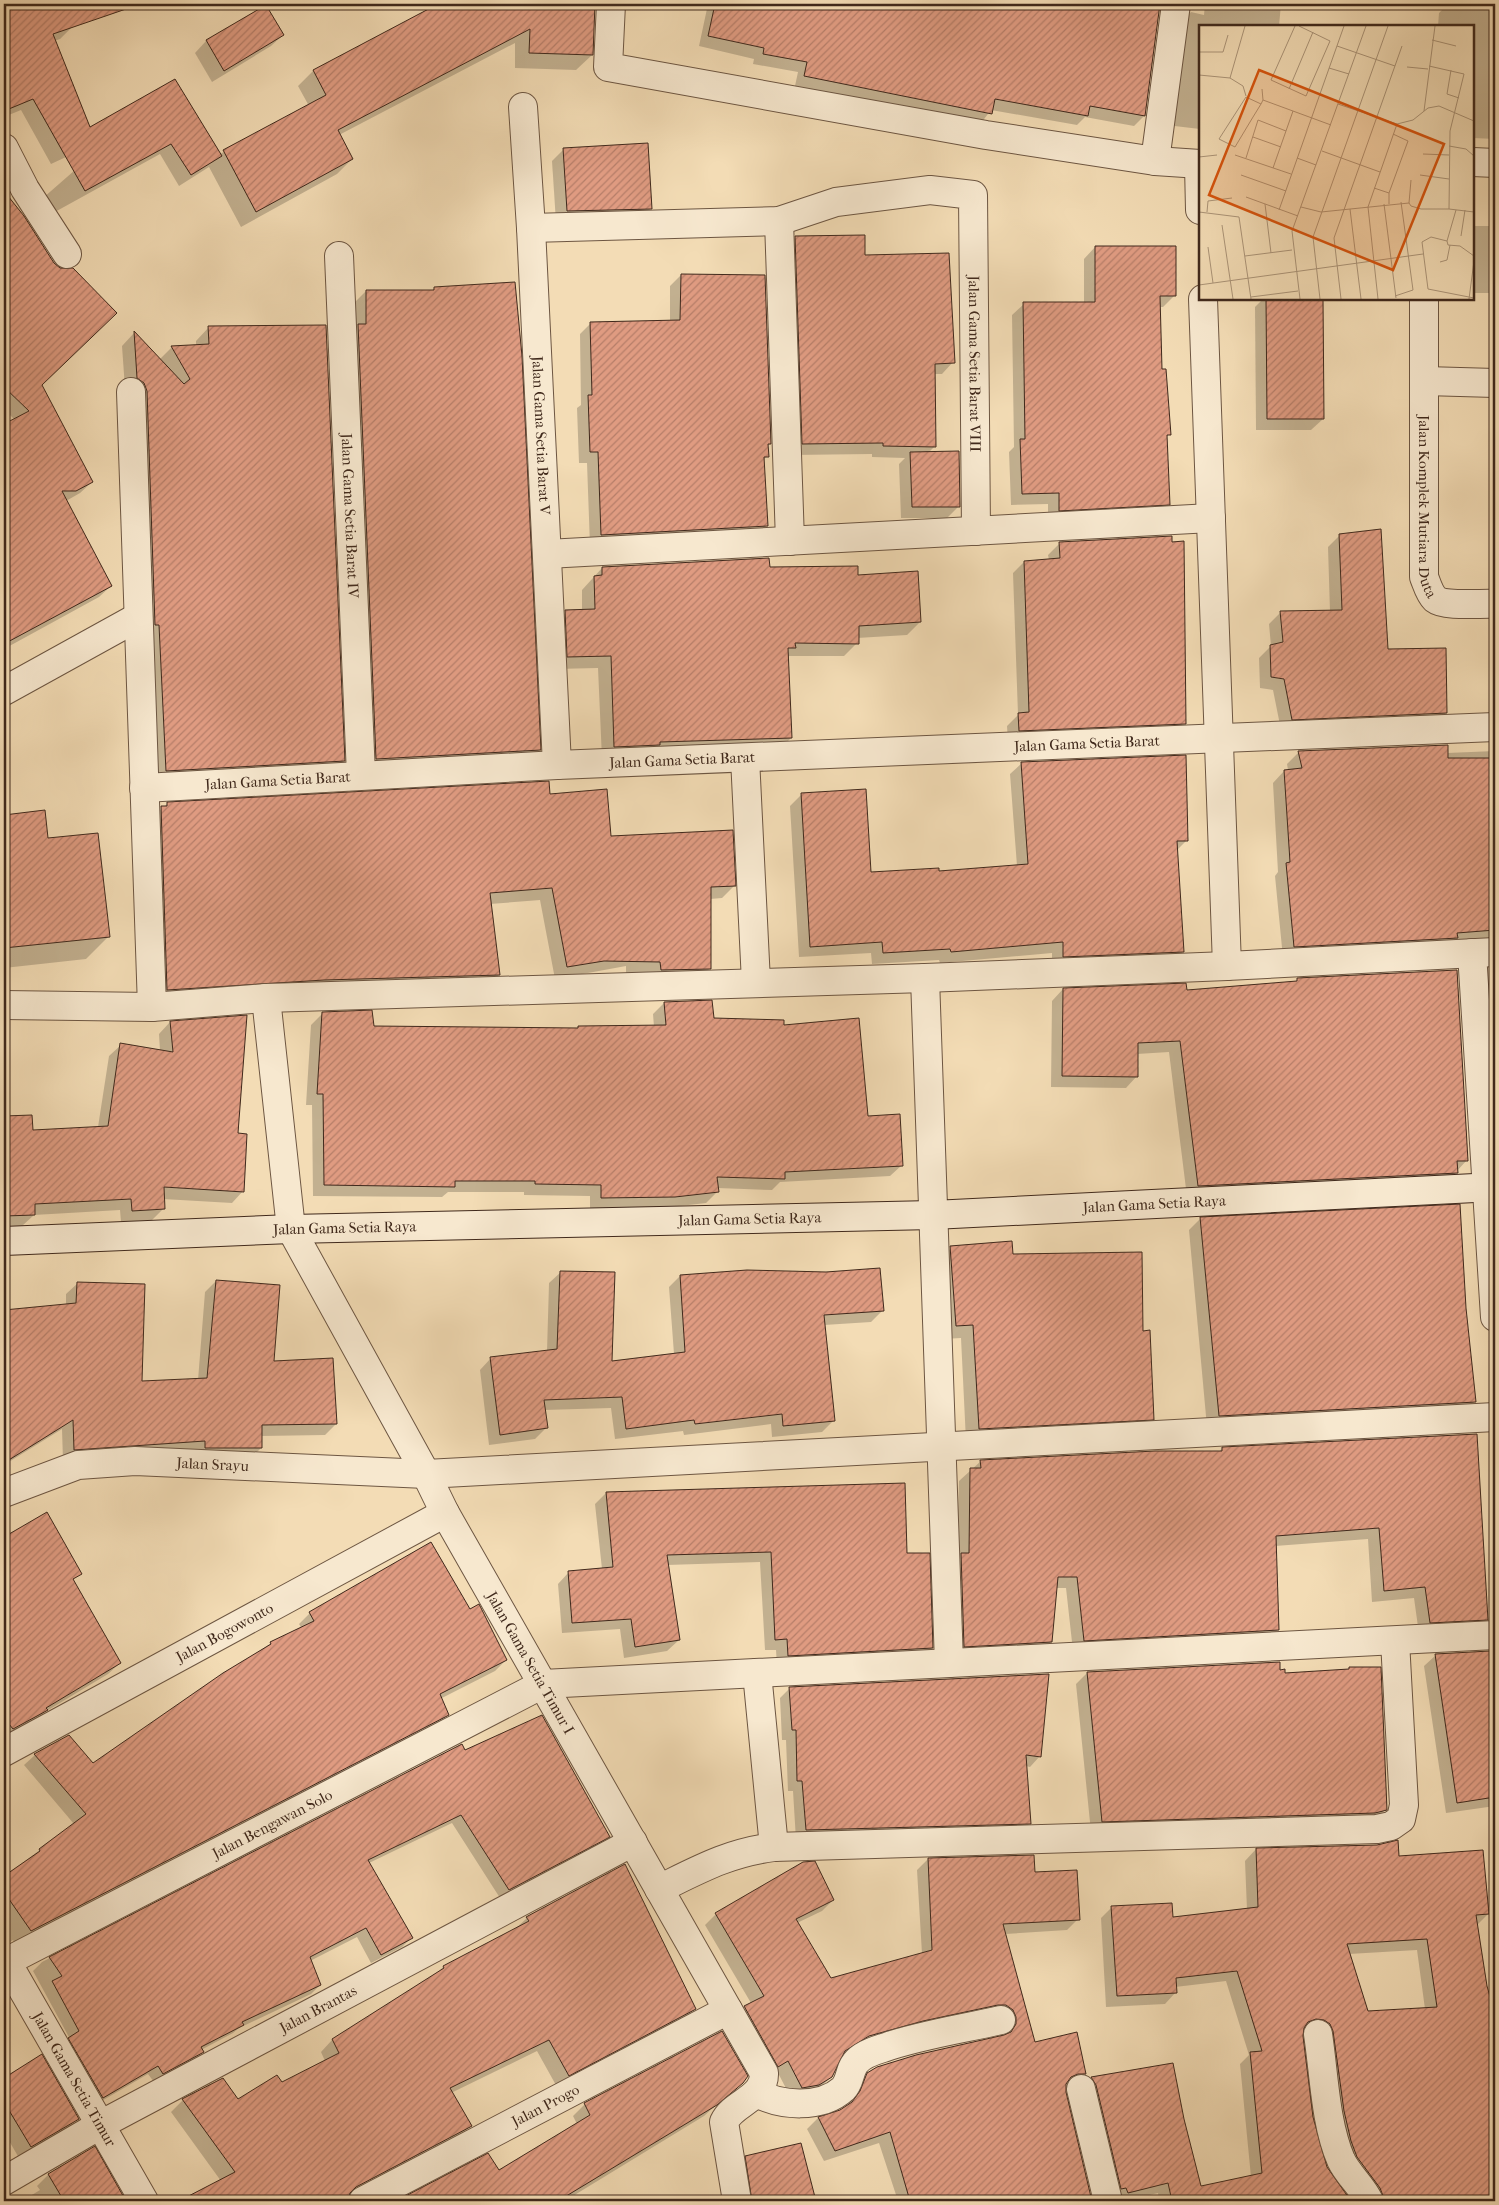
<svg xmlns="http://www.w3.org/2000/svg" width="1499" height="2205" viewBox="0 0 1499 2205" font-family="'IM FELL French Canon',serif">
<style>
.shadow{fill:#0003;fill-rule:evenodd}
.building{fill:url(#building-hatch);stroke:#40291c;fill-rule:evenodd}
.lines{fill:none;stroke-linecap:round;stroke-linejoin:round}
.street-casing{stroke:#6d5642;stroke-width:30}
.secondary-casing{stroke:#40291c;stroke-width:30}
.street{stroke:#f7e8cf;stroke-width:28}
.secondary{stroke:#f7e8cf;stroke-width:28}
.labels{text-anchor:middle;stroke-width:4;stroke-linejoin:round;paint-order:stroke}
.street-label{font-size:15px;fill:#40291c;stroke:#f7e8cf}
.inset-road{fill:none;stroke:#ab9478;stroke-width:1}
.view{fill:#d7540e;fill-opacity:0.15;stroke:#d7540e;stroke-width:2.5}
.inset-edge{fill:none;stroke:#40291c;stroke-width:2.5}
</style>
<defs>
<pattern id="building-hatch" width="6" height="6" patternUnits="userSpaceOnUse" patternTransform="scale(1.25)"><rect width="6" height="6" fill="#df9b81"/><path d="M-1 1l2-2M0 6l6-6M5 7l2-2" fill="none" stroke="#b67e69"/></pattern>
</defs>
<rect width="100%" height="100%" fill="#f3dcb5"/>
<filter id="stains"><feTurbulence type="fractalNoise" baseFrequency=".004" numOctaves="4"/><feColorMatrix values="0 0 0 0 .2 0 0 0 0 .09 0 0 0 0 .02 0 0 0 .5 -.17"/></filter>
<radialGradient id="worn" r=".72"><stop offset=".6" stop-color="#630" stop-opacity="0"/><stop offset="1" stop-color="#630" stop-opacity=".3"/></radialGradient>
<!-- shadow -->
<g class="shadow">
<path d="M4,4h109l-10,10 -31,13 -12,12 -6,2 27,109 -30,14 -30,-54 -17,7z"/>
<path d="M441,4h153l-2,51 -16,15 -61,-2v-25l-176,92 13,24 -15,15 -96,53 -32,-60 -30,19 -19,-32 -116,64 -9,-13 72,-63 3,-24 110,36 89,-48 -11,-20 15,-15z"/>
<path d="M708,4h446l5,1 -15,111 -10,10 -49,-9 -8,8 -86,-15 -10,13 -186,-37 3,-14 -45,-8 1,-5 -55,-13z"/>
<path d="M1205,4h76l-2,22h-79v103l-34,-4 14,-102 11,-11 13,3z"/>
<path d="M1448,4h47v135l-22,-1v-112h-35l1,-13z"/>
<path d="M266,6l17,29 -12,11 -59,36 -17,-29 11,-12z"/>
<path d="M564,149l87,59 -11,12 -84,2 -4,-61z"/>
<path d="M21,215l20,170 51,97 -12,11 -14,8 45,85 -12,11 -95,52v-219l11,-10 -11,-11v-179z"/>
<rect x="1473" y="226" width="22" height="67"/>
<path d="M796,237l68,19 89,106 -11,12h-8v73l-6,6 31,53 -12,12h-46l-2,-54 6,-6 -33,-1v-3l-81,1 -7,-207z"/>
<path d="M1095,247l79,49 -11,11h-4l2,64 8,63 -3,4 3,66 -11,12 -110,5v-17l-37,1 -2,-53 5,-5 -2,-132 12,-11 60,-1v-44z"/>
<path d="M681,275l89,169 -3,3v9l-4,5 3,65 -11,11 -165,9 -3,-83h-8l-2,-55 4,-3 -1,-71 11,-11 79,-2v-35z"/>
<path d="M434,288l105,462 -11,11 -163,9 -10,-468 11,-11 65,1z"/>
<path d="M1263,299h59l1,120 -12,11h-55l-1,-123z"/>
<path d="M209,327l135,434 -14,13 -177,10 -31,-438 12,-13 25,27 13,-13 24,-1v-5z"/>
<path d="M1495,472v111h-2z"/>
<path d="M1340,535l47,115 59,63 -12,11 -153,6 -8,-40 -13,-2 -1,-30 12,-12 -2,-22 12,-12h49l-2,-65z"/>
<path d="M1060,543l124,179 -11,11 -165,9 -1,-16 11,-11 -5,-142 11,-11 25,-2 -1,-5z"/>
<path d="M602,568h166l89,8 63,46 -13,13 -50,3v5l-13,13h-57l4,82 -13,13 -176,8 -4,-91 -43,1 -2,-44 13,-13 16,-1v-21z"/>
<path d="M1495,751v191l-212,16 -8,-82 3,-4 -5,-89 11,-12 4,-1 -1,-6 12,-12 148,1z"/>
<path d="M1022,763l164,78 -9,9 6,102 -12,11 -119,5v-15l-112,10 -1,-3 -67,4 -1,-11 -72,4 -9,-151 12,-12 68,79h68l79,-7 -7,-92z"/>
<path d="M549,795l61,43 124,48 -12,12 -12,1v69l-13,13 -71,-7v-8l-71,13 -15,-79 -50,4 9,71 -12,12 -332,15 -6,-182 18,-16z"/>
<path d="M44,812l3,28 62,96 -23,23 -82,9v-152z"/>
<path d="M1298,979l169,181 -22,24 -258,13 -18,-145 -32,2v22l-11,12 -75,-1 1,-86 11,-12 122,3 109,-9z"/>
<path d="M664,1003l49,16 69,7 85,92 35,47 -12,11 -110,6 -8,8 -55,-2 1,3 -12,12 -44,5 -72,1v-13l-66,-1v-3h-76l-6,5 -129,-1 -1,-91h-6l5,-80 12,-12 50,15 203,1 3,-2h75l-1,-13z"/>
<path d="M170,1022l67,113 6,56 -11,12 -69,-4v10l-11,11 -31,2 -1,-12 -86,5 -12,11 -18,1v-95l94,-5 11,-71 12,-11 39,6 -1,-17z"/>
<path d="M1200,1219l265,89 9,94 -11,11 -256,14 -18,-197z"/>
<path d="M951,1248l61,7 130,77 10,87 -13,13 -173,9 -5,-103 -17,1 -6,-78z"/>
<path d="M561,1272l49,90 64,-8 -5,-67 11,-11 203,34 -12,12 -47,3 10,95 -12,12 -50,5 -1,-13 -87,11 -1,-4 -68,8 -4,-31 -67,2 2,18 -11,11 -46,6 -9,-75 11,-12 56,-7 2,-68z"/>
<path d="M216,1281l57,81 63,62 -11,11 -64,1v12l-11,11 -187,2 -1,-32 -58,36v-154l62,-6v-11l12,-11 63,100 57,-3 7,-88z"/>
<path d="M1476,1435l11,184 -11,12 -57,3 -5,-36 -42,4 -4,-63 -93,7 3,84 -12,11 -193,10 -7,-63h-10l-5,54 -12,11 -86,5 6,-177 22,-20 238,-9 3,-4z"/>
<path d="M606,1493l300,61 26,94 -12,11 -143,7 -1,-16h-11l-5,-88 -93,3 12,75 -12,11 -43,7 -4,-29 -58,4 -4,-49 11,-12 33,-3 -7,-65z"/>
<path d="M10,1534l70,40 -8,7 48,82 -12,11 -63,38 -9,9 -32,18v-130l20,-10 -20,-43v-15z"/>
<path d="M469,1610l37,50 -11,11 -55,28 8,16 -11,11 -422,218 -2,-4 -9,6v-69l70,-53 -50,-59 11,-10 58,10 178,-122 31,-14 -3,-5 11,-11z"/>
<path d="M1436,1655l53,5 6,-1v147l-49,7 -22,-147z"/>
<path d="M1380,1668l7,136 -3,7 -12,11 -281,10 -15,-148 11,-11 192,-2 5,3z"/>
<path d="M790,1688l250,68 -10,11 -4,-1 4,57 -10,10 -224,7 -3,-49h-5l-2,-51h-4l-2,-42z"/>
<path d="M461,1745l3,6 144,85 -9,10 -99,52 -48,-75 -83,40 42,75 -9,9 -31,16 -14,-26 -47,24 10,24 -9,9 -72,34 -6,5 -32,17 2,2 -9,9 -40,21 -6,-8 -55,32 -33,-58 10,-9 -37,-68 9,-9z"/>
<path d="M1256,1849l141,9 91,56 -11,11 11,75 7,-2v203h-126l-22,-32 -34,-139 -9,-1 -2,1 13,104 11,34 23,33h-190l-1,-8 -33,8h-14l-30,-112 10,-11 81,-14 11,55 17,68 51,-10 -11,-113 9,-9 -23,-74 -51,6 1,5 -11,12 -59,3 -5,-89 11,-11 60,12 75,-9 -2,-49zM1417,1950l8,59 -58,4 -18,-59z"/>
<path d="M928,1859l106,15 44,45 -11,11 -62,4 29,109 51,31 -11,11 -9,-1v9l26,108h-193l-19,-58 -55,18 -17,-32 11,-11 23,-7 9,-7 7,-18 11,-12 137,-38 1,-8 -144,17 -20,10 -11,22 -11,11 -29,10 -14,-27 -44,-53 18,-15 -46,-78 11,-11 117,-14 -11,11 -25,12 33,57 92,-26 -5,-84z"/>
<path d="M527,1918l168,91 -12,11 -126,67 -20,-36 -86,42 19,33 -11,12 -112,58 -1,5h-161l36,-20 -50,-69 12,-12 39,-21 16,22 43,-17 44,-23 -4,-9 11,-12 104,-66 7,-7 72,-38z"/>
<path d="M41,2056l36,63 -11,11 -47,28 -15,-26v-53z"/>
<path d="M742,2082l-38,34 -136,83 1,2h-170l88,-46 12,16 78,-47 -4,-8 12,-12z"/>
<path d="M800,2144l14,57h-61l-12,-35 11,-10z"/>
<path d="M94,2148l31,53h-103l18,-11 -3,-4 11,-11z"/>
</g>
<!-- building -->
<g class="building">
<path d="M4,4h122v5l-73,25 37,93 85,-48 47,77 -31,19 -20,-31 -86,47 -52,-92 -29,12z"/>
<path d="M438,4h157l-2,51 -64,-2 1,-24 -192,101 15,29 -97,53 -33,-62 103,-55 -13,-25z"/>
<path d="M715,4h445l-15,112 -55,-10 -2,10 -93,-17 -3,15 -188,-38 3,-14 -44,-8 1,-6 -56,-12z"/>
<path d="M266,5l18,30 -60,36 -18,-31z"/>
<path d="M648,143l4,66 -85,2 -4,-63z"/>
<path d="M4,191l20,25 30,47 6,5h13l44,45 -75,72 51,97 -17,9h-14l50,95 -108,58v-220l25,-13 -25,-24z"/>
<path d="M865,235v20l84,-2 6,110 -20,1 1,83 -53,-1v-3l-81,1 -7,-208z"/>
<path d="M1095,246h81v50h-16l2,73h4l5,66h-4l3,70 -111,6v-18l-37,1 -2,-55h5l-2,-137h72z"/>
<path d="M681,274l84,1 6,169h-3l1,13h-5l4,69 -167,9 -3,-83h-8l-2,-57h4l-2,-73 90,-2z"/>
<path d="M515,282l7,74 19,394 -165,9 -18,-435h8v-34h68v-3z"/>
<path d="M1266,299h57l1,120h-57z"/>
<path d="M326,325l19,436 -179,10 -7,-146h-4l-8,-234 -3,-8 -7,-5 -3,-47 50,53 6,-5 -19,-33 38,-2 -1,-18z"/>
<path d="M959,451l1,56h-48l-2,-55z"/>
<path d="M1381,529l7,120 58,-1 1,65 -155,7 -8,-41 -13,-2 -1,-32 13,-3 -3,-31 62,-1 -3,-76z"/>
<path d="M1172,536v6l12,-1 2,183 -167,7 -1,-18 11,-1 -5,-151 36,-3 -1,-16z"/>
<path d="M769,558l1,9 88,-1v9l60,-4 3,51 -62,4v18l-64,-1 1,5h-8l4,90 -132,4v3l-46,2 -3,-91 -44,1 -2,-47 30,-1 -1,-33 8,-1v-8z"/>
<path d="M1448,745v13h47v172l-38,3 1,5 -164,9 -8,-84 4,-1 -6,-92 18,-2 -4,-17z"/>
<path d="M1186,755l2,86h-11l7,111 -121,5v-15l-112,10 -1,-3 -67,4 -1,-11 -72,5 -9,-154 65,-4 5,83 68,-4v3l89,-7 -7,-102z"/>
<path d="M549,781l1,13 57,-5 4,47 122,-6 3,56 -25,1v82l-50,1 -1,-8 -56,-1 -37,6 -15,-79 -62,5 10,82 -176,5 -157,10 -6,-184h6v-4z"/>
<path d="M45,810l3,28 50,-5 12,104 -106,11v-133z"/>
<path d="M1457,970l11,191h-11l1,12 -260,13 -18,-145 -42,2v34l-76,-1 1,-88 123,-5 1,7 110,-9v-3z"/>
<path d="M712,1000l2,18 70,2v5l75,-7 9,98 32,-2 3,52 -118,6v7l-68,-2 2,15 -44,5 -74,1v-13l-66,-1v-3h-80v6l-131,-2 -1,-91h-6l5,-82 50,-2 2,16 204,2v-2l88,-1 -2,-23z"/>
<path d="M247,1015l-9,118 9,1 -3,58 -80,-5 1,22 -33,2 -1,-12 -96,5v11l-31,1v-100l28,-1 1,15 75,-4 12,-83 53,9 -3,-31z"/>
<path d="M1460,1204l6,104 10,94 -257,14 -19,-199z"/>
<path d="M1012,1241l1,13 129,-2 1,79 7,-1 4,90 -175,9 -6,-104 -17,1 -6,-80z"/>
<path d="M880,1268l4,43 -60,4 11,106 -52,5 -1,-12 -87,10 -1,-4 -68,9 -4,-32 -78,3 4,28 -48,7 -10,-78 67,-8 3,-78 55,1 -3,89 73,-9 -5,-77 67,-5 79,2z"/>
<path d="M216,1280l64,5 -6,76 59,-3 4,66 -75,1v23h-57v-7l-131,9 -1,-30 -69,43v-153l72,-7 1,-21 68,2 -3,97 65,-3z"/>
<path d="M1477,1434l11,186 -58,3 -5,-36 -41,4 -5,-63 -103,8 3,94 -195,11 -7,-64h-19l-6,65 -88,5 -3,-94h8l1,-85h11l-1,-8 175,-9h67v-4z"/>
<path d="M905,1483l2,70h23l3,95 -145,8 -1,-17 -12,1 -4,-88 -104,3 13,85 -45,7 -4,-28 -59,4 -4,-52 45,-4 -7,-75z"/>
<path d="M47,1512l35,62 -9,5 48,84 -75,45 2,2 -35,19 -9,-11v-181z"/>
<path d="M431,1542l39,67 9,-5 28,56 -67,34 9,21 -418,216 -27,-39v-16l36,-25 -1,-2 47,-35 -52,-60 35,-19 24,28 130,-90 48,-29 -1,-2 44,-21 -5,-9z"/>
<path d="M1490,1651l1,8 4,-1v139l-38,6 -22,-149z"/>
<path d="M1280,1662v8l5,-1v4l64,-4v-2h32l6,143 -12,3 -273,9 -15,-150z"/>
<path d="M1049,1674l-8,83 -15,-2 5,69 -225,6 -4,-49h-5l-1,-51h-4l-3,-43z"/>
<path d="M542,1715l68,122 -101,53 -48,-75 -93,45 45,78 -32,17 -15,-27 -56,29 11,28 -79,37 2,3 -43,22 3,5 -41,22 -5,-8 -55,32 -35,-60 11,-7 -27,-50 10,-5 -13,-19 413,-213 3,6z"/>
<path d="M1398,1840l1,16 84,-6 6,64 -13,1 11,71 8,29v186h-110l-5,-13 -23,-31 -6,-16 -7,-30 -11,-80 -3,-7 -6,-4 -8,-1 -8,3 -4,6 -1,8 10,81 14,50 24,34h-179l-4,-18 -40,10 -2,-5 -5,1 -25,-104 -5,-8 82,-14 11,56 17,67 61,-13 -12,-121 12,-1 -25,-80 -61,7 1,15 -60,3 -6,-90 61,-3 1,14 85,-10 -2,-59 121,-3zM1427,1939l10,68 -69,4 -21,-67z"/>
<path d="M1034,1855l1,17 42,-2 3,50 -77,4 32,118 42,-10 9,42h-8l-7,3 -5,7v8l25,105 -14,4h-167l-20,-69 -55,19 -17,-34 22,-7 12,-8 8,-11 7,-18 10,-6 39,-12 88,-20 7,-3 5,-8v-7l-3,-7 -7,-5h-8l-75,16 -54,15 -24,15 -13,26 -13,8 -17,3 -14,-27 -10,6 -34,-61 20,-10 -49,-83 88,-51 12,-1 19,39 -38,19 35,59 101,-28 -4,-92z"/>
<path d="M625,1864l71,145 -127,67 -20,-36 -99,48 22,38 -116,61 -6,6 -2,8h-169l56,-29 -53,-73 41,-21 15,21 39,-24 5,7 57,-29 -7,-14 112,-71 -1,-2 86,-45 -3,-4z"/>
<path d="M722,2031l26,45 -5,7 -26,22 -159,96h-162l92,-48 11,17 91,-55 -6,-12z"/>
<path d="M42,2054l37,65 -48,28 -27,-45v-24z"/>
<path d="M801,2143l15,58h-64l-7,-45z"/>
<path d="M95,2146l31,55h-62l-16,-27z"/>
</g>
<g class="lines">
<!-- street casing -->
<g class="street-casing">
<g id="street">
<path d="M611,4l-3,63 378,68 169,26 45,3"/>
<path id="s1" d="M523,107l8,121 26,537"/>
<path d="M4,148l21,41 42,65"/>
<path d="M1155,161l21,-157"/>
<path d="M1473,162l22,1"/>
<path d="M1199,165l1,45"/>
<path d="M779,221l11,320"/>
<path id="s2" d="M531,228l248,-7 57,-19 94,-12 43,5 3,336"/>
<path id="s3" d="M339,256l22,519"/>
<path d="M1203,299l24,667"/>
<path id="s4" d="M1424,299v278c3,7 5,16 11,22 10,8 47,4 60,5"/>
<path d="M1425,381l70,2"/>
<path d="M131,392l21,615"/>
<path d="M547,554l664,-36"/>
<path d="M4,691l134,-74"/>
<path d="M745,758l11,224"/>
<path id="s5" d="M144,788l413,-23 938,-38"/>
<path d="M1472,953l23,364"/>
<path d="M925,978l24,685"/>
<path id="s6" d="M266,998l25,231 135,245 19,39 319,560c1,26 -31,29 -40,49l13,79"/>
<path d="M4,1005l148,2 114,-9 659,-20 302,-12 268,-14"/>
<path id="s7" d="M4,1493l74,-28 57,-4 291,13 1069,-57"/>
<path d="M757,1673l17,174"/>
<path id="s8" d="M4,1752l441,-239"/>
<path d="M659,1889c41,-20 69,-36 115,-42l603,-18 14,-3 10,-7 3,-14 -9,-164"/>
<path id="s9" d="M4,1957l140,244"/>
<path id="s10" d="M4,1963l539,-279 952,-49"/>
<path d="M1318,2034c6,39 7,89 23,126 7,15 21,26 28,41"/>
<path d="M1081,2089l27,112"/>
<path d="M757,2093c23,13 64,16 86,-4 7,-7 6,-16 11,-24 5,-9 19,-14 29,-17 37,-13 79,-19 118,-28"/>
<path id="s11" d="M4,2181l96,-56 533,-283"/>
<path id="s12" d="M363,2201l365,-191"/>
</g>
</g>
<!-- secondary casing -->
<g class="secondary-casing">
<g id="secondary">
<path id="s13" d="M4,1241l287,-12 642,-14 562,-28"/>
</g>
</g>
<!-- street -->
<use href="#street" class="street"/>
<!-- secondary -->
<use href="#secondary" class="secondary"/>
</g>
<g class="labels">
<!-- street labels -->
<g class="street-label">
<text dy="5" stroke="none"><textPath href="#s2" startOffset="615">Jalan Gama Setia Barat VIII</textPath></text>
<text dy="5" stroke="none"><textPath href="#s1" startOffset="329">Jalan Gama Setia Barat V</textPath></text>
<text dy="5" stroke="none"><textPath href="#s4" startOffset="208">Jalan Komplek Mutiara Duta</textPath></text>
<text dy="5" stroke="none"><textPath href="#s3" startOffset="260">Jalan Gama Setia Barat IV</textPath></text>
<text dy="5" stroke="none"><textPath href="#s5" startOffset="944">Jalan Gama Setia Barat</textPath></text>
<text dy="5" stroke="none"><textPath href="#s5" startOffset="539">Jalan Gama Setia Barat</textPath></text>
<text dy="5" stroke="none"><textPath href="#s5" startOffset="134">Jalan Gama Setia Barat</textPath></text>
<text dy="5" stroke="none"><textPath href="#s13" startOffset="1151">Jalan Gama Setia Raya</textPath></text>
<text dy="5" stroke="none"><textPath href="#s13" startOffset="746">Jalan Gama Setia Raya</textPath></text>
<text dy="5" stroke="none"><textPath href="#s13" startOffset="341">Jalan Gama Setia Raya</textPath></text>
<text dy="5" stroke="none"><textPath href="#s7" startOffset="214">Jalan Srayu</textPath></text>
<text dy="5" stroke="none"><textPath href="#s8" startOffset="251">Jalan Bogowonto</textPath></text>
<text dy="5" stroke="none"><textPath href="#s6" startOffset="728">Jalan Gama Setia Timur I</textPath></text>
<text dy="5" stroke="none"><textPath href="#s10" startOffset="302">Jalan Bengawan Solo</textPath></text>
<text dy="5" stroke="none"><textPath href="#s11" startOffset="358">Jalan Brantas</textPath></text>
<text dy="5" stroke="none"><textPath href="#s9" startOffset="141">Jalan Gama Setia Timur</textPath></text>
<text dy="5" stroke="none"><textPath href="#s12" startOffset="206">Jalan Progo</textPath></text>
</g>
</g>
<!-- overview -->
<g transform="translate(1199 25)">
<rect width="275" height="275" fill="#f3dcb5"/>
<path class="inset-road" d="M96,1l-24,54 35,16 24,-55 -31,-15M233,15l24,6M138,21l58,20M0,27h24l5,-17M230,41l35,8 -14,57 -1,78 25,3M208,42l21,2M130,43l20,6M252,45l-4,24 12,4M0,50l31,3 13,8 3,10M31,53l15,-52M90,64l24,-57M64,75l68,25M62,79l-15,-7 -27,42 16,8 18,-30 8,-13 2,-4 -1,-11M139,79l59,20M225,86l11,-85M198,99l16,-4 15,-12 11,-2 35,15M54,112l28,10M250,121l17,3 8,7M123,126l58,21M224,129l26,1M36,130l56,19M0,132l18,-2M47,133l12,-38 28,11M98,133l19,7M74,143l20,-57M42,150l45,16M221,150l29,4M175,163l15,5M47,172l52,19M210,178l2,3 10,3h28M210,178l2,-23M66,179l6,49M185,179l12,94M190,179v-11l19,-52 -15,-7M102,182l20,5 88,-9M151,184l11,90M80,185l65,-184M0,187l40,5 12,82M8,187l1,-11 24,-3M23,200l11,74M262,211l4,-26M248,216l-16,-4 -9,5 6,47 46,9M248,216l1,4 12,1 14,10M248,216l9,-31M9,222l5,36M46,231l47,-6M241,237l7,-2 3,-15M0,260l224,-31M196,271l18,-6 -12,-88M52,272l47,-6M101,274l-8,-68 74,-205M121,274l-7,-62 75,-211M142,274l-7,-61 68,-192M179,274l-10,-92 29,-83M270,274l5,-38"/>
<path class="view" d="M60,45l185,74 -51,126 -184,-75z"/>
<rect width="275" height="275" class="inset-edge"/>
</g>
<!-- margin -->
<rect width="1499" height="2205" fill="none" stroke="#f3dcb5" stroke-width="20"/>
<rect x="5" y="5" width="1489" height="2195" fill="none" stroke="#40291c" stroke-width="2.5"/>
<rect x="10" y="10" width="1479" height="2185" fill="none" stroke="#40291c"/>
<rect width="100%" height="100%" filter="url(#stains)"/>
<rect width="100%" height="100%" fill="url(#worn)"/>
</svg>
